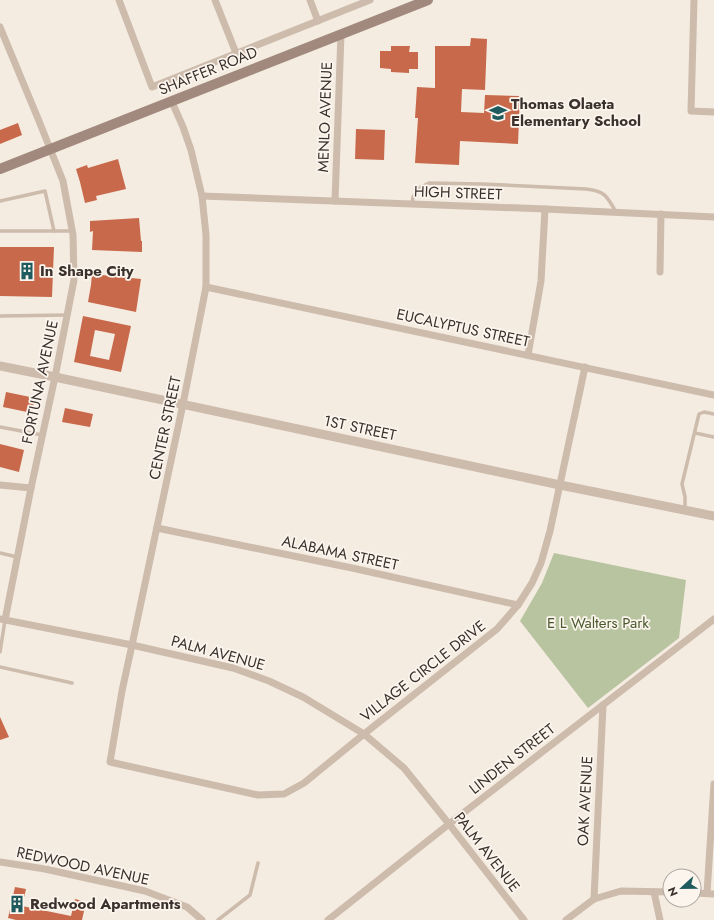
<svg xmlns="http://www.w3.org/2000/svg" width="714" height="920" viewBox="0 0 714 920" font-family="Jost,sans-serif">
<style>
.green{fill:#b8c4a0}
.building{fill:#c8694b;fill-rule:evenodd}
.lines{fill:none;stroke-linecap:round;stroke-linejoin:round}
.service{stroke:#cdbbac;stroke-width:3.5}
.minor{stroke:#cdbbac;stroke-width:7}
.tertiary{stroke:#cdbbac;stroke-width:9}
.secondary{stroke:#a18a7d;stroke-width:10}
.labels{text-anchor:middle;stroke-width:3.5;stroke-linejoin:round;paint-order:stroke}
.street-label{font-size:15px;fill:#3b302b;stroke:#fbf5ee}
.poi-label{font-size:15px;font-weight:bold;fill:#3b302b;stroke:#fbf5ee;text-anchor:start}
.park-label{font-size:15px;fill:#4a5a2e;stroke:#fbf5ee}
</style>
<rect width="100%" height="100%" fill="#f4ebe1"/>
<!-- green -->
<path class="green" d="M554,553l132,27 -7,58 -91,70 -68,-87 22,-38z"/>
<!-- building -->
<g class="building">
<path d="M471,38l16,1 -2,51 -23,-1 -1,23 23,1 1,-18 35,1 -2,48 -58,-3 -1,24 -44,-2 3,-45h-3l2,-31 18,1v-42h35z"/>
<path d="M391,46h19l-1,6h9v17h-9v4l-18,-1v-3l-11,-1v-17h11z"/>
<path d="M18,123l4,12 -22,9v-14z"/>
<path d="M356,129l29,1 -1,30 -29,-1z"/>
<path d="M118,159l8,30 -30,7 1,4 -12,3 -5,-21 -4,-13 11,-4 1,3z"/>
<path d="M139,218l2,23h1v11l-50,-2 1,-19 -3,1v-11z"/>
<path d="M0,247h54l-2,50 -52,-1z"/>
<path d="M92,274l49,5 -5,33 -48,-10 3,-17z"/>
<path d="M83,316l48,10 -10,46 -47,-10zM95,330l20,4 -6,26 -19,-4z"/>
<path d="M6,392l29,6 -3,15 -29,-6z"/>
<path d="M65,408l28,6 -3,13 -28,-5z"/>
<path d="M0,444l24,6 -5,22 -19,-5z"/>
<path d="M0,717l9,20 -9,3z"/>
<path d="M15,887l11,2 -4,17 49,10 4,-17 11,3 -4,18h-66l-8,-2z"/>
</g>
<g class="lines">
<!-- service -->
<g class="service">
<path d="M0,201l45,-10 9,40"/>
<path d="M412,204l1,-7 6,-9 10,-5 53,1 104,5c19,2 21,7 30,23"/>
<path d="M0,231h72"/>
<path d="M0,316l67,-1"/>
<path d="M0,427l42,8"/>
<path d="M695,433l19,4"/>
<path d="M685,509v-12l-3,-13 17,-70 5,-2 10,2"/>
<path d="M0,553l17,4"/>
<path d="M0,652l5,-32"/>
<path d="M0,667l72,16"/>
<path d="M218,920l32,-25 8,-32"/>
</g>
<!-- minor -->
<g class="minor">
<path d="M119,0l33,87 218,-87"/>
<path d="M215,0l21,53"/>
<path d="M310,0l8,21"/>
<path d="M694,0l-3,111 23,1"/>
<path d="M0,27l39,94 24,60 10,54 1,45 -19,97 -24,111 -26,132"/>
<path d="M172,102l11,25 8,23 11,46 4,39v52l-23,117 -51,241 -10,46 -12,71 148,33 26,-1 20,-11 60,-49 133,-105 21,-24 14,-22 9,-20 9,-32 35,-164"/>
<path d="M202,196l343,13 169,8"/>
<path d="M335,201l6,-167"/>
<path d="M660,272l1,-58"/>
<path d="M206,287l508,108"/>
<path d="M528,355l13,-74 4,-72"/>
<path d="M0,485l31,3"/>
<path d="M157,528l195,40 166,37"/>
<path d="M0,619l132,26 101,23 36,13 34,16 61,37 40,34 45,56 75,96"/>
<path d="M0,862l45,7 100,22 42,16 15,13"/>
<path d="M654,892l6,28"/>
<path d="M694,893l20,1"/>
<path d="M707,893l7,-109"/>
<path d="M594,899l9,-194"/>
<path d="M328,920l121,-96 265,-205"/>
<path d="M566,920l28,-21 27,-8 49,1"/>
</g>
<!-- tertiary -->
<path class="tertiary" d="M0,366l55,11 505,108 154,31"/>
<!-- secondary -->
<path class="secondary" d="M0,169l428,-169"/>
</g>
<!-- icons -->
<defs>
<g id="school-bare" transform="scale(1.38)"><path d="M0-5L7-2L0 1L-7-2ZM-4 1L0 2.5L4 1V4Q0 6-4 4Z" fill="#1f5a5e" stroke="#fbf5ee" stroke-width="2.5" paint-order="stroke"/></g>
<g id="building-bare" transform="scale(1.38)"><path d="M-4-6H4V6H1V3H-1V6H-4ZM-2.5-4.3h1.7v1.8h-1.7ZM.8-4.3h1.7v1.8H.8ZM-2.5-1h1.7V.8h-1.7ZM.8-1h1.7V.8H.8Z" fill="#1f5a5e" stroke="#fbf5ee" stroke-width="2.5" paint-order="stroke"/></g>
</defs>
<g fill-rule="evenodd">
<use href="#school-bare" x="498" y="113"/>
<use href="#building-bare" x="27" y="271"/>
<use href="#building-bare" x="17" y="904"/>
</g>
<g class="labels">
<!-- street labels -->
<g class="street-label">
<text transform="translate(208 71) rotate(-22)" y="5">SHAFFER ROAD</text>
<text transform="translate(325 117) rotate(-88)" y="5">MENLO AVENUE</text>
<text transform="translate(458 193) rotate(2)" y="5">HIGH STREET</text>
<text transform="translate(463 328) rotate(12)" y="5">EUCALYPTUS STREET</text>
<text transform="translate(40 382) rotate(-78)" y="5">FORTUNA AVENUE</text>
<text transform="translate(165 428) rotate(-78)" y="5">CENTER STREET</text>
<text transform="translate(360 428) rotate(12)" y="5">1ST STREET</text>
<text transform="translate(340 553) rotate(12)" y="5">ALABAMA STREET</text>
<text transform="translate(218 653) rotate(15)" y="5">PALM AVENUE</text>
<text transform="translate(423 671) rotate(-38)" y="5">VILLAGE CIRCLE DRIVE</text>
<text transform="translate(512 759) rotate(-38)" y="5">LINDEN STREET</text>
<text transform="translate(585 801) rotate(-87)" y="5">OAK AVENUE</text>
<text transform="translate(487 852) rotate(52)" y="5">PALM AVENUE</text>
<text transform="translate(83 866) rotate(12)" y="5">REDWOOD AVENUE</text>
</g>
<!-- poi labels -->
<g class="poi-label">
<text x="511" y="109">Thomas Olaeta<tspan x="511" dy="17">Elementary School</tspan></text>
<text x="40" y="276">In Shape City</text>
<text x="30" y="909">Redwood Apartments</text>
</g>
<!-- park labels -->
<g class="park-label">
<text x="598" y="628">E L Walters Park</text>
</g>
</g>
<!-- north arrow -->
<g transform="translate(682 888) rotate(248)"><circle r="19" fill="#fbf5ee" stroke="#aea6a0"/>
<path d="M0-3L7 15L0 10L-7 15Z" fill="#1f5a5e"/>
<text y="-6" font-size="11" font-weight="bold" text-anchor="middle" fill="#3b302b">N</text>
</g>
</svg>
